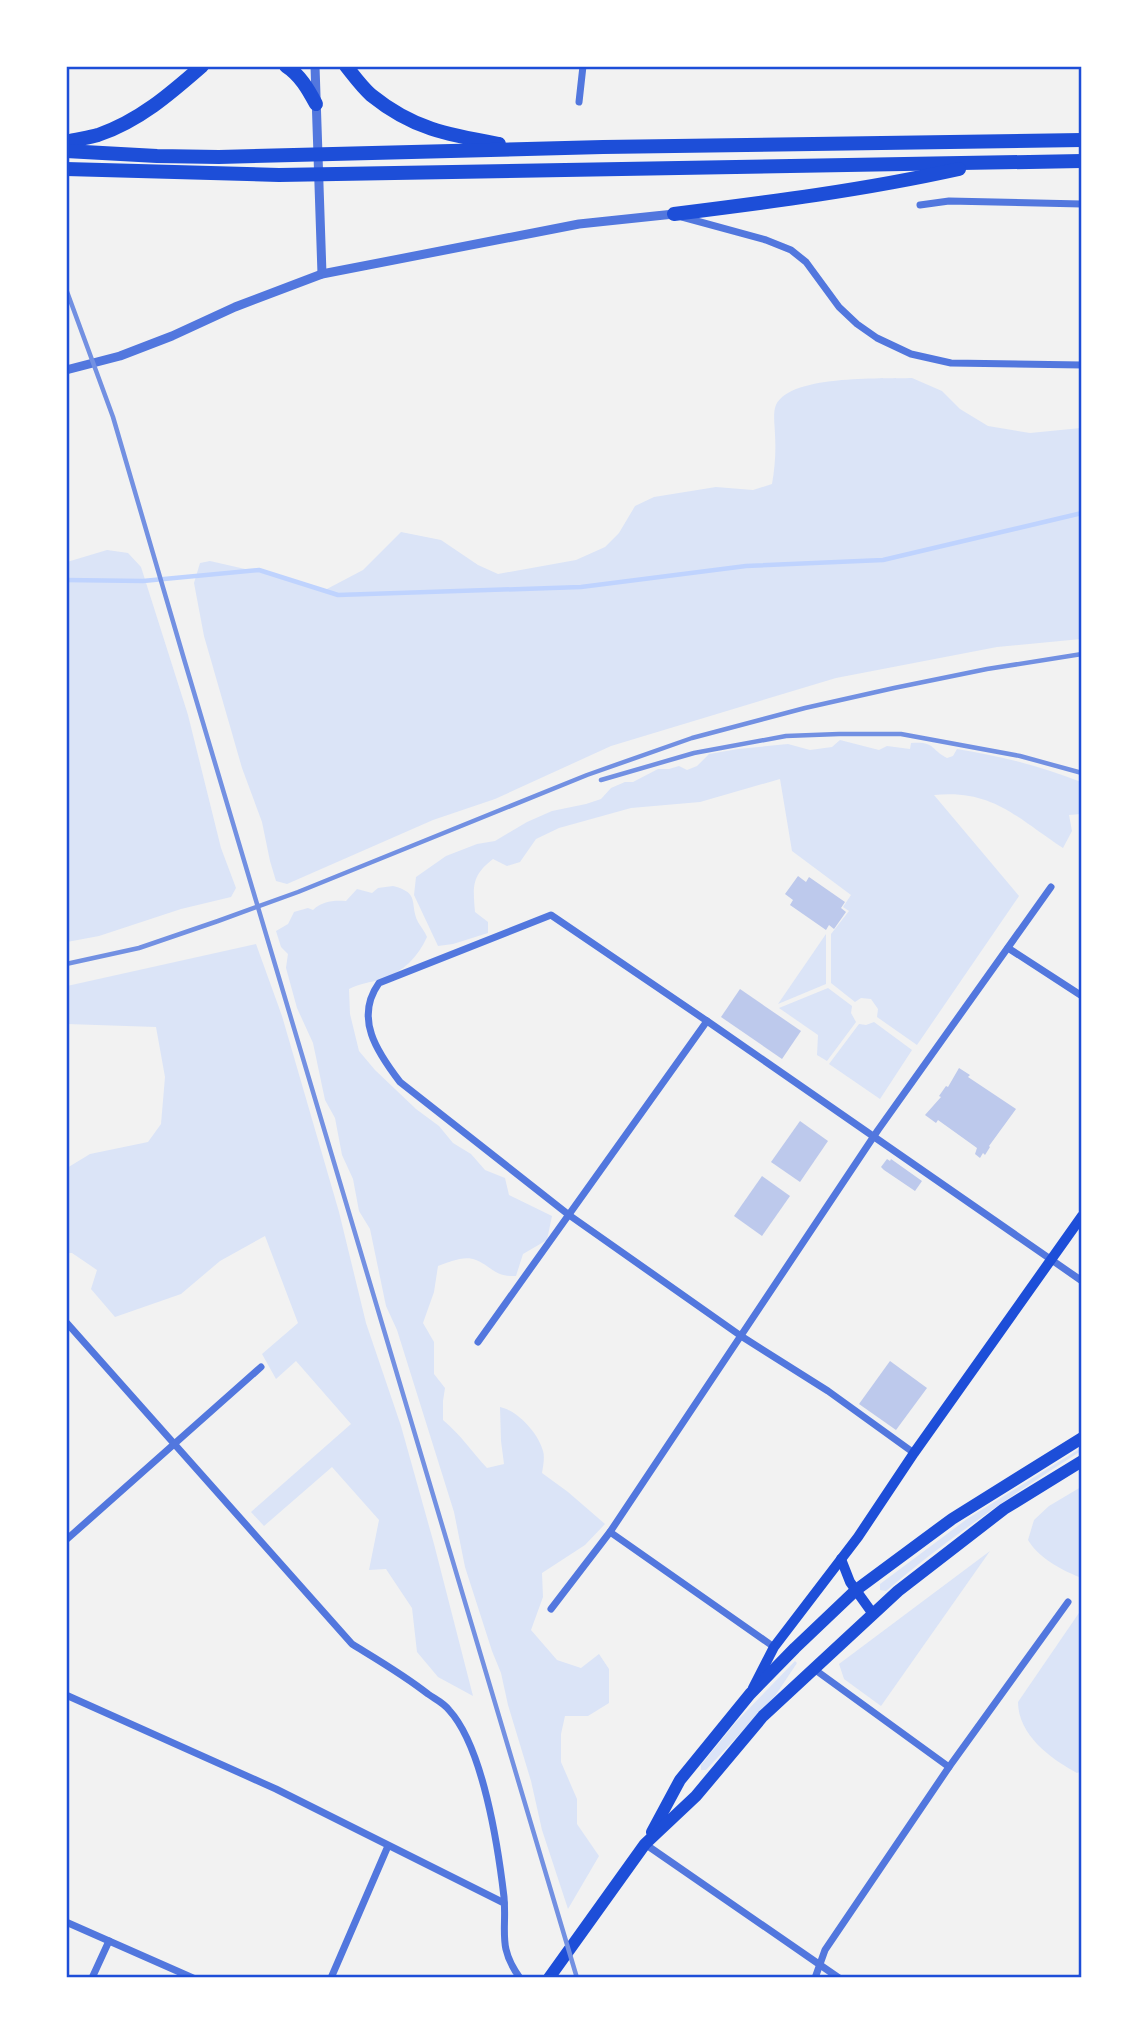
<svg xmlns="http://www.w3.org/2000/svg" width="1148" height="2044" viewBox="0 0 1148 2044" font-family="Commissioner,sans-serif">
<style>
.green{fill:#dbe4f7}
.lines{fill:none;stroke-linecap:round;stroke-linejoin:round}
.stream{stroke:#bfd3fe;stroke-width:4.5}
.building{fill:#bdc9ec}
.minor{stroke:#5277de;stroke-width:7}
.tertiary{stroke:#5277de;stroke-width:9}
.secondary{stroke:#1d4ed8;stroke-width:10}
.primary{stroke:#1d4ed8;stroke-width:12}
.motorway{stroke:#1d4ed8;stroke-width:14}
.rail{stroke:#7290e2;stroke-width:4.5}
.neatline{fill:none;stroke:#1d4ed8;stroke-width:2.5}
</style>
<rect width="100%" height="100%" fill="#f2f2f2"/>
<!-- green -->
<g class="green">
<path d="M912,378l30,13 18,18 28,17 42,7 51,-5v211l-84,8 -161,31 -225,68 -116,53 -62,21 -146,64 -11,-3 -6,-20 -8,-39 -20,-54 -38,-132 -10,-53 6,-20 10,-2 87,20 28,9 38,-20 38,-38 40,8 37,25 20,9 78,-14 29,-13 14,-14 16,-27 19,-9 62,-10 37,3 19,-6c3,-17 4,-32 3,-49 0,-8 -2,-19 0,-27 9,-34 108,-29 137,-30z"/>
<path d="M107,550l21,3 13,14 47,148 33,133 15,40 -5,9 -50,12 -82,27 -32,6v-380z"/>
<path d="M840,740l39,10 8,-4 23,3 1,-6c24,-2 19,6 36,15l6,-2 4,-7c44,7 83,17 124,33v32l-12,1 3,16 -9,17c-46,-30 -70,-59 -129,-53l85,101 -102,149 -40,-28 1,-8 -7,-10 -10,-1 -6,4 -24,-19v-49l18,-23 -6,-4 8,-12 -59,-44 -12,-72 -80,23 -69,6 -72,20 -23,11 -16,23 -13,4 -14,-7c-22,17 -20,28 -18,53l13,10v11l-35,11 -15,2 -24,-51 2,-18 30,-21 31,-12 18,-3 32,-19 25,-11 34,-7 15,-5 10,-11 14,-6h8l25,-13h11l10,-3 8,4 10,-4 12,-12 29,-5 50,-5 22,6 22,-3z"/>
<path d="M393,886c28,7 16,18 25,36 3,5 7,10 9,15 -9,20 -24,35 -45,42 -13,4 -21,4 -33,10l1,25 9,37 16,19 41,39 23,17 14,17 18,11 14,16 20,8 4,17 43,21 -5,24 -24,14 -7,22c-21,1 -22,-8 -40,-16 -11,-5 -27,2 -38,6l-4,26 -11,31 11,19v32l11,14 -2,13v19c17,14 29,32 44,48l17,-4 -3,-23 -1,-34c18,4 38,26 43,44 2,6 0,16 -1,22l26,19 37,32 -20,21 -43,28 1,24 -12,33 26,30 24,8 18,-14 10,15v34l-21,13h-23l-4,18v28l16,37v25l22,32 -31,53 -26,-79 -11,-49 -23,-76 -7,-32 -9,-22 -27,-84 -11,-55 -57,-182 -11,-24 -16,-77 -11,-18 -6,-32 -11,-24 -7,-37 -10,-18 -12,-57 -16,-35 -11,-40 2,-14 -7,-7 -5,-16 12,-7 6,-12 14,-4 5,2c9,-9 21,-10 33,-9l11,-12 15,4 6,-5z"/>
<path d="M826,934v50l-48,20z"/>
<path d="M256,944l26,72 57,196 27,111 35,103 33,118 39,152 -35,-19 -21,-25 -5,-44 -26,-39 -17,1 10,-50 -47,-53 -68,59 -13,-14 100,-88 -55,-63 -20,18 -14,-25 36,-31 -33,-87 -45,25 -39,33 -66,23 -24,-28 6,-19 -25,-17h-5v-85l23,-14 58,-12 13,-18 4,-47 -9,-50 -89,-3v-38z"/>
<path d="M828,988l24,18 -1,7 5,9 -29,39 -10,-6 1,-20 -39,-27z"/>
<path d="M874,1022l38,28 -32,49 -51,-35 30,-40 7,1z"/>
<path d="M1081,1448v3c-68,43 -134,88 -195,140l-6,-1v-6l87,-65z"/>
<path d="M1081,1487v96l-2,-6c-19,-8 -40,-19 -51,-37l6,-20 15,-14z"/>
<path d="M990,1551l-109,155 -37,-27 -5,-15z"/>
<path d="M1081,1610l1,161 -5,2c-26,-14 -59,-38 -59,-71z"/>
<path d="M795,1661l2,2 -22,33 -69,74h-5v-5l35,-43z"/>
</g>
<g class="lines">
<!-- stream -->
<path class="stream" d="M66,580l77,1 116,-11 79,25 243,-8 165,-21 137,-6 199,-47"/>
</g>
<!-- building -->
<g class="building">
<path d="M798,876l8,6 3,-5 36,25 -4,6 5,4 -12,17 -5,-4 -3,5 -36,-25 3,-5 -8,-6z"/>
<path d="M740,989l61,42 -19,28 -61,-42z"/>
<path d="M959,1068l11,7 -2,2 48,32 -27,37 1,1 -5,8 -2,-2 -3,5 -5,-4 2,-6 -39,-28 -2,3 -11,-8 16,-18 -2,-1 7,-10 2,1z"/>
<path d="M800,1121l28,20 -28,41 -29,-20z"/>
<path d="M887,1159l3,2 1,-2 31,22 -7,10 -31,-21 -3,-3z"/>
<path d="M762,1176l28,20 -28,40 -28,-20z"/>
<path d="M890,1361l37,27 -31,42 -37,-26z"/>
</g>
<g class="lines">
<!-- minor -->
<g class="minor">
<path d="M579,102l4,-36"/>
<path d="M920,205l29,-4 133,3"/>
<path d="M682,217l84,23 25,10 15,12 33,45 18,17 20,14 34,16 40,9 131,2"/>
<path d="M1008,948l74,48"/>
<path d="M66,1322l286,322c26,16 52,31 76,50 7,5 16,9 21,16 34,37 49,136 55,187 3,34 -7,50 16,81"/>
<path d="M478,1342l229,-321"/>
<path d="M914,1453l-86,-62 -87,-55 -172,-121 -169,-133c-23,-30 -46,-64 -21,-99l172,-68 156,106 375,260"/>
<path d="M610,1532l164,115"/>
<path d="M66,1540l195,-173"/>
<path d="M551,1609l59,-77 268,-402 173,-243"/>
<path d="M814,1669l135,98"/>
<path d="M66,1695l210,94 228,114"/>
<path d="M645,1844l194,134"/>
<path d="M66,1922l127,56"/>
<path d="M92,1978l17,-37"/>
<path d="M331,1978l57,-132"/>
<path d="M815,1978l10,-28 124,-183 119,-165"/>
<path d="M1081,1978l1,-2"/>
</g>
<!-- tertiary -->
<g class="tertiary">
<path d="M315,66l7,208"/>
<path d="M66,370l54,-14 52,-20 63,-29 87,-33 257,-50 95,-10"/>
</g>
<!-- secondary -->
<g class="secondary">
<path d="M841,1559l9,23 23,32"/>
<path d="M753,1688l21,-41 84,-110 56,-84 168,-237"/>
</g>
<!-- primary -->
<g class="primary">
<path d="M652,1832l28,-52 70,-86 45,-46 61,-58 96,-71 130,-81"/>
<path d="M549,1978l96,-134 51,-48 67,-80 135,-125 106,-82 78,-48"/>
</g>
<!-- motorway -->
<g class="motorway">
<path d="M286,66c14,9 22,23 30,38"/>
<path d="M346,66c8,10 16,21 25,29 42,34 77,40 128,49"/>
<path d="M66,142c11,-3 22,-4 32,-7 41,-14 72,-41 104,-69"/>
<path d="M66,151l91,5 62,1 384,-10 479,-7"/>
<path d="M66,169l213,6 803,-14"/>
<path d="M674,214c96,-12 190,-24 285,-45"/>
</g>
<!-- rail -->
<g class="rail">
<path d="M66,289l47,128 71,242 393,1319"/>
<path d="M601,780l93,-27 92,-17 53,-2h62l119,22 62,17"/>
<path d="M66,964l73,-16 79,-27 80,-29 289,-117 105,-37 113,-30 89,-20 93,-19 95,-15"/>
</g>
</g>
<!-- border -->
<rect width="1148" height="2044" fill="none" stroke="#ffffff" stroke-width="136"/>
<rect x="68" y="68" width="1012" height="1908" class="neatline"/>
</svg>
